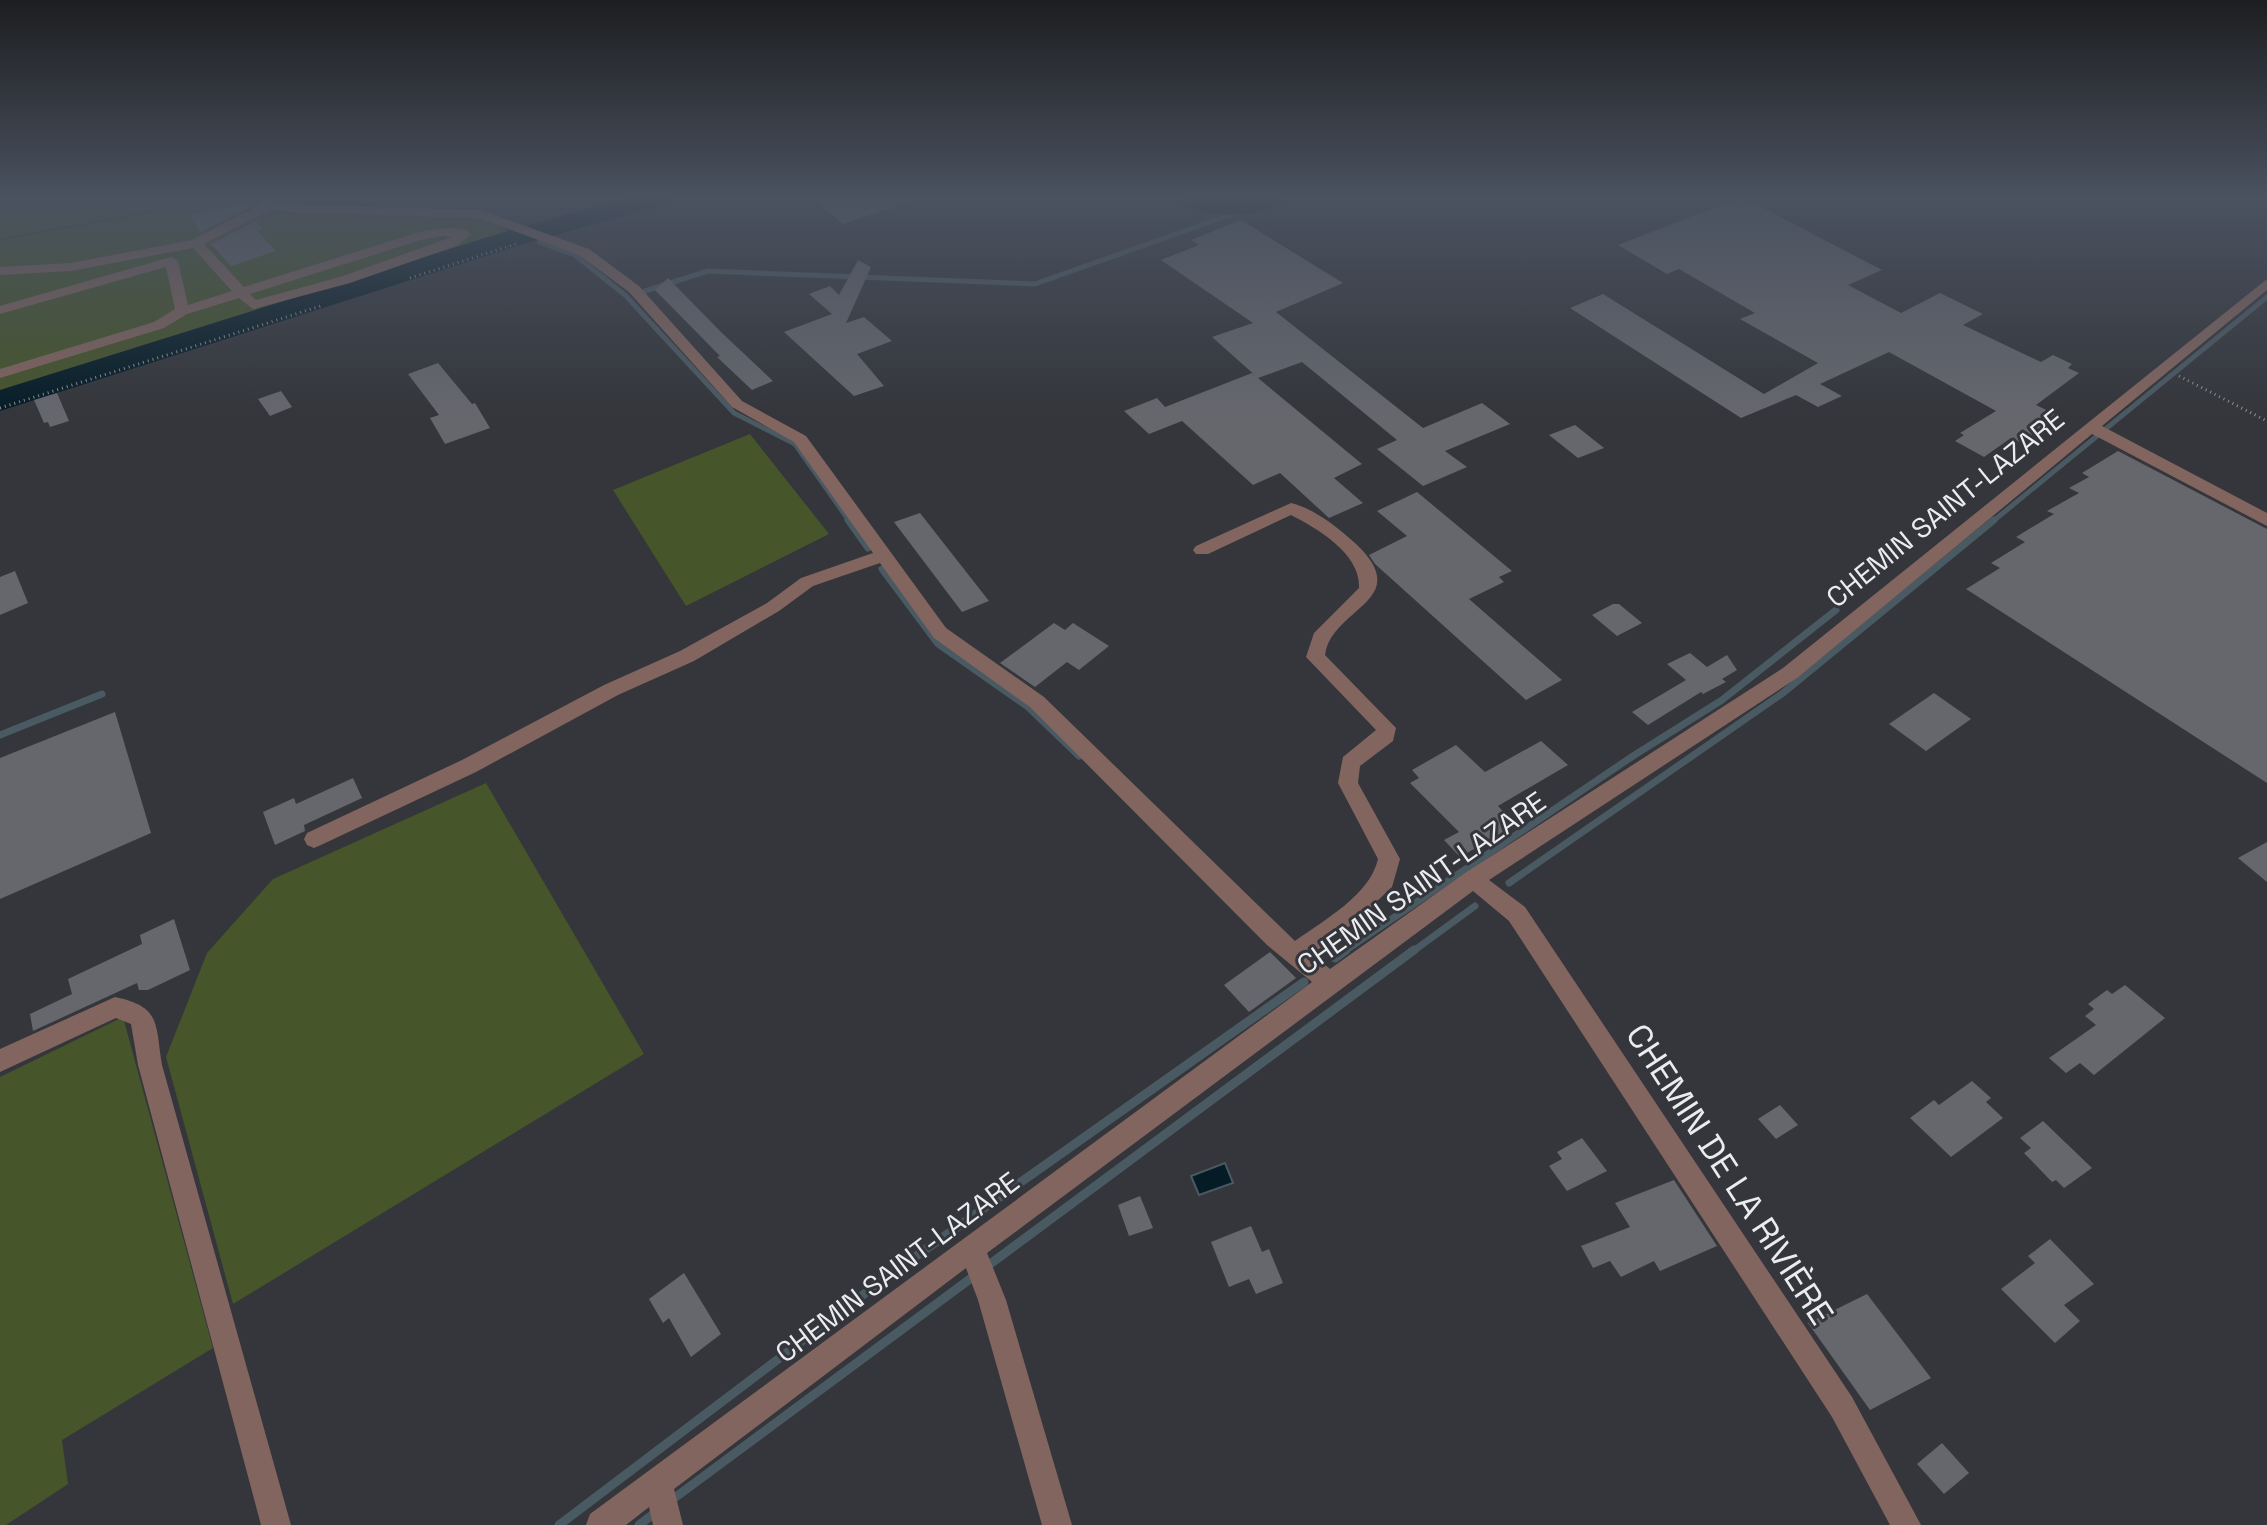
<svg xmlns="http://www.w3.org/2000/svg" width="2267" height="1525" viewBox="0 0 2267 1525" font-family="'Space Grotesk',sans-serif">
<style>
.green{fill:#46552a}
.water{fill:#051c26;stroke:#4a5a63;stroke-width:2}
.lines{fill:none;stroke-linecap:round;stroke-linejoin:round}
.stream-far2{stroke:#4a5a63;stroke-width:5}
.stream-far1{stroke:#4a5a63;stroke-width:7}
.stream{stroke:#4a5a63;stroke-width:9}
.river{fill:#051c26;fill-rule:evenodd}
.building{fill:#65676d}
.path{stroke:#8e9094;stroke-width:3;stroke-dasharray:1 4;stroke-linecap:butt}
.minor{fill:#82655f;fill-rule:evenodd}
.labels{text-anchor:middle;stroke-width:6;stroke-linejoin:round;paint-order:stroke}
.street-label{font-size:28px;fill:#ebecf0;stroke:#34363b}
.near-street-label{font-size:34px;fill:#ebecf0;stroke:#34363b}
</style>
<rect width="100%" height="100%" fill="#34363b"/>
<!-- green -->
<g class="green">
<path d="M0,198h69v7l38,-7h116l-223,41z"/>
<path d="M231,198h21l15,9 207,9 19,5 19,13 -512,162v-156z"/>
<path d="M750,434l79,100 -143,72 -73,-116z"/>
<path d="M486,783l158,271 -411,250 -67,-247 41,-104 66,-74z"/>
<path d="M123,1017l90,331 -151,92 6,44 -62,41h-6v-448z"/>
</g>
<!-- water -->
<path class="water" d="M1225,1163l8,20 -34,12 -8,-19z"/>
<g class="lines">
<!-- stream-far2 -->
<g class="stream-far2">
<path d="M539,242l36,13 50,40 109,118 61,31 55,78"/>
<path d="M645,291l63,-20 327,13 217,-77"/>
<path d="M1992,522l275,-225"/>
</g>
<!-- stream-far1 -->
<g class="stream-far1">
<path d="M848,520l20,28"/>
<path d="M882,569l56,75 90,63 51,49"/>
<path d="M0,735l102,-41"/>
<path d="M1509,883l274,-190 211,-173"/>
<path d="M1343,952l290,-196 89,-56 114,-90"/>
<path d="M1412,952l63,-46"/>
</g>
<!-- stream -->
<g class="stream">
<path d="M1335,958l11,-8"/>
<path d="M669,1502l745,-552"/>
<path d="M559,1525l329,-249 416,-294"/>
<path d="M639,1525l17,-13"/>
</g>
<!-- river -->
<g class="river">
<path d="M625,198h46l-4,6 -140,39 -527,168v-21l507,-159z"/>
<path d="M1176,198h110c-15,22 -95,22 -110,0z"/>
</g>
</g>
<!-- building -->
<g class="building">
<path d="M813,198h94l1,4 -65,22z"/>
<path d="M1739,198h5l138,72 -34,15 53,28 39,-20 43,21 -20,11 78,37 12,-7 19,9 -4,4 11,5 -43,32 23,11 -38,27 -10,-5 -27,19 -29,-16 9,-6 -4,-2 36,-22 -107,-59 -69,32 22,12 -24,11 -22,-12 -55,23 -171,-110 33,-14 161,100 54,-31 -78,-44 15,-6 -76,-44 -12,5 -49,-29z"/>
<path d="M243,204l5,4 -48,24 -11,-17z"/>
<path d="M1241,220l102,63 -67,29 147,116 59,-25 28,21 -65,27 22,16 -44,19 -46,-37 20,-9 -95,-78 -44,16 104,86 -28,14 29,25 -34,15 -49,-45 -27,12 -71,-64 -33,13 -25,-23 33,-13 8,9 87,-34 5,4 -45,-40 41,-14 -92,-63 38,-15 -8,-5z"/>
<path d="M256,221l6,8 -5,2 19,20 -45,15 -20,-22z"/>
<path d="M858,260l13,7 -25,56 18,-6 28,24 -35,13 27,32 -30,10 -70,-64 48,-18 -23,-20 21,-8 9,9z"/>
<path d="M668,278l53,54 52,49 -21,9 -35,-33 3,-1 -65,-66z"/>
<path d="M438,363l34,41 3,-1 15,25 -45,16 -15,-26 9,-3 -31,-41z"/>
<path d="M281,391l11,16 -22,9 -12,-17z"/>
<path d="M57,393l12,28 -19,6 -2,-5 -4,1 -10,-23z"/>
<path d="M1575,425l29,23 -26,10 -29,-23z"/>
<path d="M2118,451l149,78v254l-301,-194 34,-21 -9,-5 34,-21 -9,-5 38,-23 -7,-3 32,-18 -10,-5 20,-11 -7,-4z"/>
<path d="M1417,492l95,79 -13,6 5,5 -35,17 93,81 -36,20 -151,-136 -6,-9 38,-19 -30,-25z"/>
<path d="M920,513l69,88 -27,11 -68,-90z"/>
<path d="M15,571l13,32 -28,12v-38z"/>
<path d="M1613,604h6l23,19 -25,13 -25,-21z"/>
<path d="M1054,623l11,7 8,-7 36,23 -30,24 -12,-8 -32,25 -35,-24z"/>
<path d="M1690,653l17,14 20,-12 10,15 -15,9 4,3 -23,12 -2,-2 -53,33 -16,-13 54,-32 -19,-16z"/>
<path d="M1934,693l37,26 -45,32 -37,-27z"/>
<path d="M115,712l36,121 -151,66v-141z"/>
<path d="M1541,741l27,24 -70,41 18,19 -56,32 -16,-17 15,-8 -49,-49 9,-5 -7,-8 44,-25 29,27z"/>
<path d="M353,778l9,20 -58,27 1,6 -30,14 -12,-33 31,-14 2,6z"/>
<path d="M2267,842v40l-29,-24z"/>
<path d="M174,919l16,51 -42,20h-9l-2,-7 -104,48 -3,-17 42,-20 -4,-15 74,-35 -2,-9z"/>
<path d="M1270,952l26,26 -47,34 -25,-27z"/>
<path d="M2125,985l40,33 -71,57 -14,-12 -14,10 -17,-15 47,-33 -11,-9 9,-7 -6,-5 19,-14 5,4z"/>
<path d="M1972,1081l19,17 -5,4 17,16 -52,39 -41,-39 24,-18 5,5z"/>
<path d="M1780,1105l18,20 -22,14 -18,-20z"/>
<path d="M2043,1121l49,47 -28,20 -8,-8 -4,2 -28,-29 7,-5 -11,-10z"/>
<path d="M1582,1138l25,33 -40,20 -18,-25 13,-7 -5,-7z"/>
<path d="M1674,1180l43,66 -57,25 -6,-10 -33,16 -11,-16 -17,7 -12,-22 49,-19 -15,-24z"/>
<path d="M1140,1196l13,32 -24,8 -11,-31z"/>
<path d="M1251,1226l11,26 7,-3 14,34 -27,11 -7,-15 -20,8 -18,-45z"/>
<path d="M2050,1239l44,45 -30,21 16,16 -25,22 -54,-54 34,-26 -7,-7z"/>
<path d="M684,1273l37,61 -30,23 -22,-39 -6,5 -14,-24z"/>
<path d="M1867,1294l64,84 -61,32 -62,-87z"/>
<path d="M1942,1443l27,30 -25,21 -27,-30z"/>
</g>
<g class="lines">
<!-- path -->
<g class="path">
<path d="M410,278l106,-34"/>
<path d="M2179,376l88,45"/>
<path d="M0,408l321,-102"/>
</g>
<!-- minor -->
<g class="minor">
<path d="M256,198l44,7 181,5 108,39 50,37 103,115 64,35 140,192 98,69 251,244c29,-21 75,-46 83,-82l-40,-76 5,-26 33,-27 -70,-73 8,-24 45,-45c2,-34 -41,-59 -68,-73l-83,39h-12l-3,-4 3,-4 95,-43c24,6 46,24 64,40 62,58 -24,64 -30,112l71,73 -3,13 -33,25 -2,17 42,76 -8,28 -38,36 -42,31 18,15 135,-96 318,-205 484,-389v11l-165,136 165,87v13l-175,-92 -295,244 -308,202 36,27 327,490 69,128h-31l-58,-108 -323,-496 -36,-30 -486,362 19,47 66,225h-30l-64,-225 -12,-32 -292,221 9,36h-30l-4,-18 -23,18h-40l4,-11 722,-532 -45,-37 -237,-238 -96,-69 -54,-75 -67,23 -34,25 -85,50 -76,34 -142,77 -155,73 -7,3 -7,-3 -3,-6 3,-6 155,-73 142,-75 76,-34 87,-48 34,-25 72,-25 -79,-111 -62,-35 -103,-115 -50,-37 -100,-37 -179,-5 -28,-4 -68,35 40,43 175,-55c17,-3 38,-8 53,2l-16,12 -106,37 -97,26 -14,-11 -52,16 -23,14 -164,50v-9l154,-47 21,-13 -9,-42 -166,47v-8l171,-49 7,4 10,44 44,-14 -39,-43 -122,23 -71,4v-8l71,-4 121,-23 70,-36zM443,236l9,1 -112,40 -84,23 -6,-6 171,-54z"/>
<path d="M115,997c47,10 40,27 47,68l129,460h-30l-123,-460 -7,-41 -15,-6 -116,54v-23z"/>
</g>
</g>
<!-- sky -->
<linearGradient id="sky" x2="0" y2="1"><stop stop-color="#1d1e20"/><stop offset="0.48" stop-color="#4a5260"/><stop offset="1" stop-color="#4a5260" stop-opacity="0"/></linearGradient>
<rect width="2267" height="412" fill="url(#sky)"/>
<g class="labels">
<!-- street labels -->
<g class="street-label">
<text transform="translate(1945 508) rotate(-39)" y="10">CHEMIN SAINT-LAZARE</text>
<text transform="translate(1421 883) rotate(-35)" y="10">CHEMIN SAINT-LAZARE</text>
<text transform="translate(897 1267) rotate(-37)" y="10">CHEMIN SAINT-LAZARE</text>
</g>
<!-- near-street labels -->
<g class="near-street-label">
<text transform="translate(1730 1174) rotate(57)" y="12">CHEMIN DE LA RIVIÈRE</text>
</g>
</g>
</svg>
